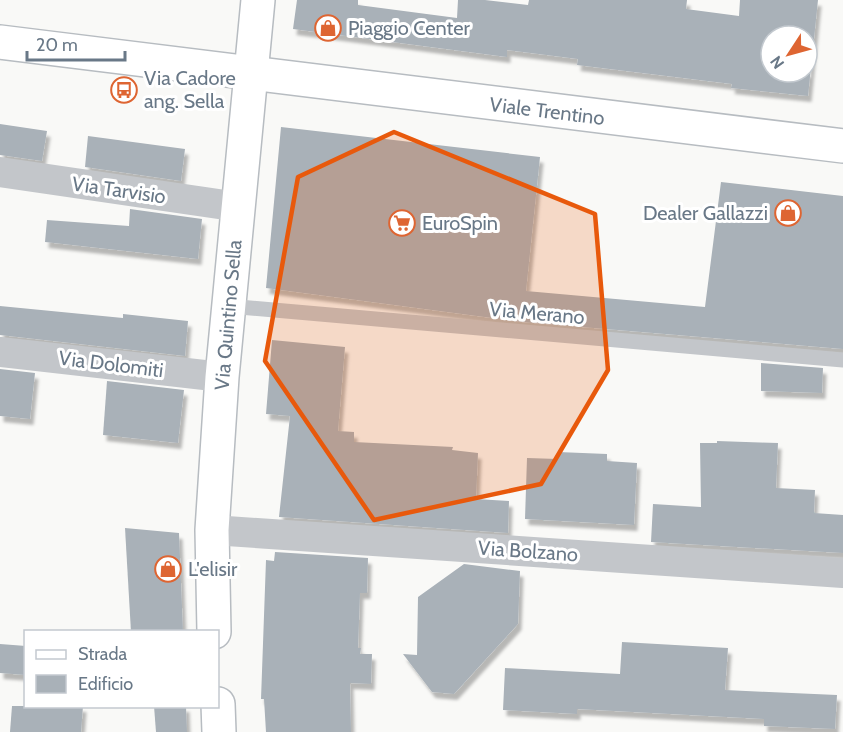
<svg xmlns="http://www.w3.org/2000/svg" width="843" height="732" viewBox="0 0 843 732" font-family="Cabin,sans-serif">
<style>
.building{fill:#a9b1b8;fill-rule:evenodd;filter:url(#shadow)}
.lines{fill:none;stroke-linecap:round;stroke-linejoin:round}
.secondary-casing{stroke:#b7bcc1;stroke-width:36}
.lane{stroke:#c3c6ca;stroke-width:15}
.street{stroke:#c3c6ca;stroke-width:30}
.secondary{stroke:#fff;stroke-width:33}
.marked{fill:#e8590c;fill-opacity:0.2;stroke:#e8590c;stroke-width:4.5;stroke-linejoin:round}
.labels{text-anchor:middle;stroke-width:6;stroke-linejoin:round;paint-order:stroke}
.poi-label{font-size:20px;fill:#697887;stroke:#fff;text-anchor:start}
.street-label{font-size:20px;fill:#697887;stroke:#fff}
</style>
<defs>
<filter id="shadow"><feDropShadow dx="3.5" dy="6" stdDeviation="1.5" flood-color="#0004"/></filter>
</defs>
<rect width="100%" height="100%" fill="#f9f9f7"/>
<!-- building -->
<g class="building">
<path d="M297,0h61v5l99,13 1,-18h27l43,5 1,-5h158l-1,9 53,7 1,-16h78l-10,96 -77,-8 1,-4 -155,-19 1,-6 -71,-9v7l-214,-28zM771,36h36v36h-36z"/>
<path d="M0,124l47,7 -5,30 -42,-6z"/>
<path d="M281,127l259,30 -14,134 179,16 16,-125 122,14v153l-321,-27 -256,-34z"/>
<path d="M88,136l97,13 -4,32 -96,-14z"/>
<path d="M130,209l72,10 -4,40 -153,-17 2,-22 82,6z"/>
<path d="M0,306l123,12v-4l65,7 -3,35 -185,-21z"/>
<path d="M272,340l73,7 -7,84 16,1v10l99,5 -1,3 26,3 -2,46 33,2 -1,32 -229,-16 11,-101 -24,-2z"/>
<path d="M761,363l62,5 -1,25 -61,-2z"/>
<path d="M0,369l35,4 -5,46 -30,-3z"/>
<path d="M107,381l77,9 -6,53 -75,-8z"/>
<path d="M717,441l61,2 -2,45 39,2 -1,23 29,2v38l-192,-11 2,-38 48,3 -1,-64h17z"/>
<path d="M558,452l49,2v7l30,2 -3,62 -109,-6 2,-61 31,1z"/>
<path d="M125,528l54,5 4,99h-52z"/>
<path d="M275,552l93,6 -1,35h-7l-2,55h3l-1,6h12l-1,30 -21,-1 1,49h-85l-2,-33h-3l5,-139 8,1z"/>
<path d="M464,564l56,7 -2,53 -64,70 -22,-2 -29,-38 14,1 1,-58z"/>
<path d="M622,642l106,6 -3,42 112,5 -2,34 -71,-3v-7l-187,-10v5l-74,-4 2,-42 115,6z"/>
<path d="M0,644l26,2v29l-26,-2z"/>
<path d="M12,706h71l-2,26h-71z"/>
<path d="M154,706h32l1,26h-31z"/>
</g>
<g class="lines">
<!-- secondary casing -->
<g class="secondary-casing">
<g id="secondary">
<path d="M0,42l843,104"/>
<path d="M214,632l-2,-102 10,-153 36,-377"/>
<path d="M218,704l1,28"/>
</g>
</g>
<!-- lane -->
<path class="lane" d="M228,306l615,54"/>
<!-- street -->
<g class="street">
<path d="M0,172l239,35"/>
<path d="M0,352l222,25"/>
<path d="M212,530l631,43"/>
</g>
<!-- secondary -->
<use href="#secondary" class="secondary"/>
</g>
<!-- marked area -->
<path class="marked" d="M394,132l201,82 13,156 -67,114 -167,36 -109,-159 33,-184z"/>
<!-- icons -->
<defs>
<g id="shop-ring" transform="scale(1.35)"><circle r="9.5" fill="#fff" stroke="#de6532" stroke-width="1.5"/><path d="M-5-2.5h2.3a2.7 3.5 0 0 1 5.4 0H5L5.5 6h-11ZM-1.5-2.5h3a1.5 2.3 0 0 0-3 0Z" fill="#de6532"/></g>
<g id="bus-ring" transform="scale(1.35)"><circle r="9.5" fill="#fff" stroke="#de6532" stroke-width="1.5"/><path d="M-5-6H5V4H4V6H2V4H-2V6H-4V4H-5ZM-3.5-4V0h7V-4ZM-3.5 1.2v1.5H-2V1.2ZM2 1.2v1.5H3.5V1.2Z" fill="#de6532"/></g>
<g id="supermarket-ring" transform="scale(1.35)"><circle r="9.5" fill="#fff" stroke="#de6532" stroke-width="1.5"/><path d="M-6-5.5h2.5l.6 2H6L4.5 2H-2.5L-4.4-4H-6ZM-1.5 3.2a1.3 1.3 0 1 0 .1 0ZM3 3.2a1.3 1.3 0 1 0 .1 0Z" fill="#de6532"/></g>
</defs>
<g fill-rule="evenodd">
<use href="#shop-ring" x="328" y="28"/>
<use href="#bus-ring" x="124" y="90"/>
<use href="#shop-ring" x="788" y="213"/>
<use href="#supermarket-ring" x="402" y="223"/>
<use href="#shop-ring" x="168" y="569"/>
</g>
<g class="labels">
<!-- poi labels -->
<g class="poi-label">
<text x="348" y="35">Piaggio Center</text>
<text x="144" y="85">Via Cadore<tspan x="144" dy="23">ang. Sella</tspan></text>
<text x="768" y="220" text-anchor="end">Dealer Gallazzi</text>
<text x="422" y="230">EuroSpin</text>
<text x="188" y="576">L'elisir</text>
</g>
<!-- street labels -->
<g class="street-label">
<text transform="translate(547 111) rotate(7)" y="7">Viale Trentino</text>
<text transform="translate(119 190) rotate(8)" y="7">Via Tarvisio</text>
<text transform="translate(537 313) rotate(5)" y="7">Via Merano</text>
<text transform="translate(228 315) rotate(-85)" y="7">Via Quintino Sella</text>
<text transform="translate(111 364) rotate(7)" y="7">Via Dolomiti</text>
<text transform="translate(528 551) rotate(4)" y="7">Via Bolzano</text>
</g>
</g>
<!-- legend -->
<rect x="24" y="630" width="195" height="78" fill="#ffffff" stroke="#c3c9cf" stroke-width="1.5"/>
<rect x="36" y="650" width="30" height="9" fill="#ffffff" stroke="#c3c9cf" stroke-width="1.5"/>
<text x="78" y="660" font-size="18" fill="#697887">Strada</text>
<rect x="36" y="675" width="30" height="18" fill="#a9b1b8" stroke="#c3c9cf" stroke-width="1.5"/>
<text x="78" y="690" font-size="18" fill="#697887">Edificio</text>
<!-- north arrow -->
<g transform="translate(789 54) rotate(234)"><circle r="28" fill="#ffffff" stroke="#c3c9cf" stroke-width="1.5"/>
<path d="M0-4.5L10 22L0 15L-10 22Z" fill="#de6532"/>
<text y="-9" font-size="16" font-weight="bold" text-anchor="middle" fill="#697887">N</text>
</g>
<!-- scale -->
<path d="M27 51v9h98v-9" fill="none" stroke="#697887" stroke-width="3"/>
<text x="36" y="51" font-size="18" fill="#697887" stroke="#ffffff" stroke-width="4.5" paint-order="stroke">20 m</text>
</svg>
